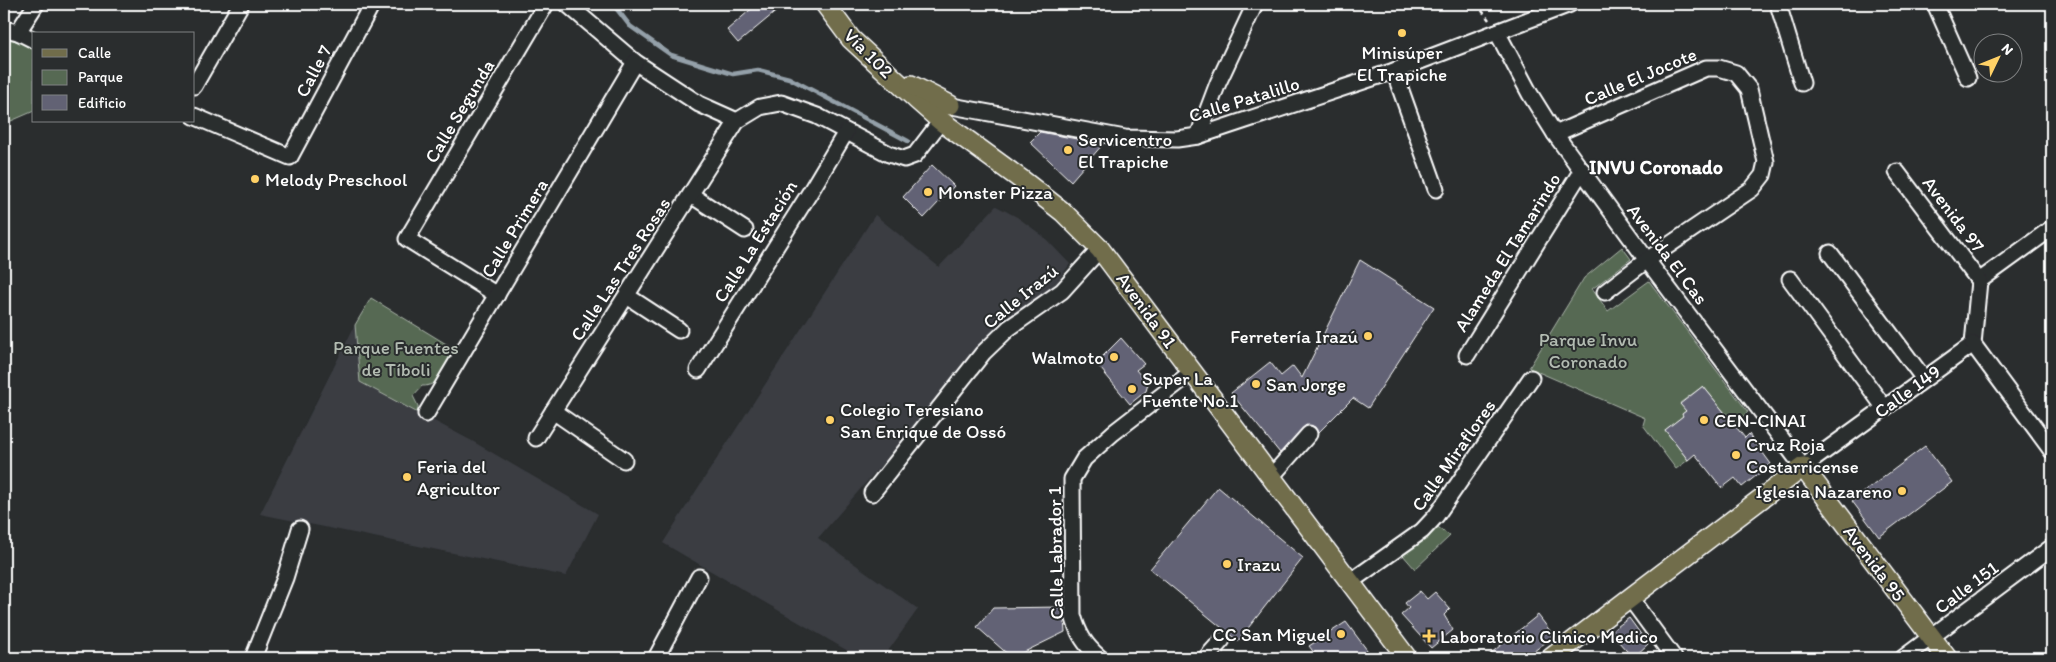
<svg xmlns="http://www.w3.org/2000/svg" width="2056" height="662" viewBox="0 0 2056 662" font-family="Itim,sans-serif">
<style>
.built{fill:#3b3d43}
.green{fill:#566953;stroke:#aab4a9}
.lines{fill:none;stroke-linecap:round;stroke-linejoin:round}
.stream{stroke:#94a0a9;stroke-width:4.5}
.building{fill:#626274;stroke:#fff}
.minor-casing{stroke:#fff;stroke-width:19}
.major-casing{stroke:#fff;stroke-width:22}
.path{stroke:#fff;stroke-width:2.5;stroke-dasharray:4 4;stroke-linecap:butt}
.minor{stroke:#2a2d2e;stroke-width:15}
.major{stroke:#716d4b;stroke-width:19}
.poi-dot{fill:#ffd166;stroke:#2a2d2e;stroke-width:2}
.labels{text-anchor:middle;stroke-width:4;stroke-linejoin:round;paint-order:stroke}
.poi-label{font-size:19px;fill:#fff;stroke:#2a2d2e;text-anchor:start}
.street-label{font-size:19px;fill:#fff;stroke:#2a2d2e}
.park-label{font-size:19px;fill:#b3bcb2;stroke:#2a2d2e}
.neighbourhood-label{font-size:20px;font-weight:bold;fill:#fff;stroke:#2a2d2e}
</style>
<rect width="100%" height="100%" fill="#2a2d2e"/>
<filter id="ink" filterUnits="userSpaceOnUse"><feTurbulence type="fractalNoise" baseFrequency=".02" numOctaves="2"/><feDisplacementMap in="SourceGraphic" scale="10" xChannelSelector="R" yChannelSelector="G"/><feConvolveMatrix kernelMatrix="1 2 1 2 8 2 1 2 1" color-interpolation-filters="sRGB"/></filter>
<g filter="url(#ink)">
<!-- built -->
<g class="built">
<path d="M996,206l21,11 26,19 27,28 -13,18 -17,16 -42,27 -58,68 -32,41 -90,104 100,71 -35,49h-23l-197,-115 33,-52 179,-276 64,52z"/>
<path d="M355,325l5,57 112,59 126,73 -32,62 -306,-62z"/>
</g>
<!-- green -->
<g class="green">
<path d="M4,35l7,2 23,13v61l-30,13z"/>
<path d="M1622,247l9,12 -39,30 16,22 41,-30 99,131 -14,12 -31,-38 -23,17 6,8 -4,3 1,2 -18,14 23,30 -12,9 -33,-44 2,-7 -116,-50 55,-90z"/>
<path d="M371,298l85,52c-8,14 -15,37 -34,36l-9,10 5,10v7l-58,-31 -5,-57z"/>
<path d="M1435,525l15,11 -35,33 -13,-15z"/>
</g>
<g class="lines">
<!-- stream -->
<path class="stream" d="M613,4l17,22 41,29 62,19 25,-4 31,8 119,63"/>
</g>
<!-- building -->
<g class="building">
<path d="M757,4h28l-47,39 -11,-13z"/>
<path d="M1040,132l63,12 -32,37 -41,-39z"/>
<path d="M932,165l22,21 -30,32 -21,-21z"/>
<path d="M1360,260l74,47 -66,101 -15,-10 -35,35 -3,-6 -9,-2 -26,28 -49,-60 39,-31 11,14 12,-10 9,12z"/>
<path d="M1121,338l23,26 -8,6 12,14 -2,7 -16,13 -34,-41z"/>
<path d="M1703,386l42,52 4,-4 22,30 -29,23 -7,-9 -13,10 -27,-34 -7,6 -23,-30 18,-14 -1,-2 4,-3 -6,-7z"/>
<path d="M1925,446l27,36 -73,55 -27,-36z"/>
<path d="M1218,487l85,71 -65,83 -88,-72z"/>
<path d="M1420,591l7,8 8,-7 15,17 -6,6 9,15 -22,18 -30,-33 8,-7 -4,-5z"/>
<path d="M1063,607l2,25 -53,26 -35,-31 16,-19z"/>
<path d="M1538,615l16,21 -29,22h-40z"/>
<path d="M1629,618l19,26 -15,14 -23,-26z"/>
<path d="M1346,622l27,36h-55l-9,-12z"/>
</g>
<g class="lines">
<!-- minor casing -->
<g class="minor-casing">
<g id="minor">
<path d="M567,4l68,58 64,42 38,17 23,-14 21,-4 36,13 72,38 15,5 11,-4 26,-34"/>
<path d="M1778,4l24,79"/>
<path d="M1935,4l33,74"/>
<path d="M4,29l14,3 16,8"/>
<path d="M18,32l18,-28"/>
<path d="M1497,32l33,62 25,40 92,126 156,207 170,-123 6,-63 73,-53"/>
<path d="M1394,71l42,118"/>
<path d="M194,86l47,-82"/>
<path d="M941,104l184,34 52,1 21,-3 196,-65 176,-67"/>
<path d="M194,116l96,41 82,-153"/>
<path d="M1555,134l151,-66h13l17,5 13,16 17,73 -3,13 -11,14 -105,71 -42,32"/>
<path d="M1198,136l20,-53 37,-79"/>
<path d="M1897,172l82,109"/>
<path d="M691,195l54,35"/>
<path d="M1830,253l94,126"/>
<path d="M1790,279l94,128"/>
<path d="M497,295l-90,-56 139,-235"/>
<path d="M627,296l52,34"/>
<path d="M1973,344l79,107"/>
<path d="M1467,355l115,-185"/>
<path d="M698,370l111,-176 37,-62"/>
<path d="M553,411l71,49"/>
<path d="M426,414l209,-352"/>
<path d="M536,438l201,-317"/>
<path d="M1271,477l38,-43"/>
<path d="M872,493l111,-140 26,-25 53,-37 38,-42"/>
<path d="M1350,582l72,-51 14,-15 95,-138"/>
<path d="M1630,598l44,60"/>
<path d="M253,658l32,-80 15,-49"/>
<path d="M656,658l43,-81"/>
<path d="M1100,658c-15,-13 -22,-24 -27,-43l-1,-136 12,-20 29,-26 79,-61"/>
<path d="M1206,658l16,-18"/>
<path d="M1903,658l149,-111"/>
</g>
</g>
<!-- major casing -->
<g class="major-casing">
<g id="major">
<path d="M825,4l26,35 65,60 25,22 81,59 41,32 37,37 307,409"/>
<path d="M911,85l39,20"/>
<path d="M1551,658l252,-191 144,191"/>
</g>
</g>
<!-- path -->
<path class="path" d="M1477,4l12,16"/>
<!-- minor -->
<use href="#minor" class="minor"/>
<!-- major -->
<use href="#major" class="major"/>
</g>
</g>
<!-- markers -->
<g class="poi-dot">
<circle cx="1402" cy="33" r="5"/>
<circle cx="1068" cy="150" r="5"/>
<circle cx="255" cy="179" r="5"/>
<circle cx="928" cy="192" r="5"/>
<circle cx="1368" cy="336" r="5"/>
<circle cx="1114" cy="357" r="5"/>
<circle cx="1256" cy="384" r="5"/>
<circle cx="1132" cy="389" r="5"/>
<circle cx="830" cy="420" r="5"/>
<circle cx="1704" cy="420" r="5"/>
<circle cx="1736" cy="455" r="5"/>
<circle cx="407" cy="477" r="5"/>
<circle cx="1902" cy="491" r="5"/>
<circle cx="1227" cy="564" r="5"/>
<circle cx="1341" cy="634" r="5"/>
<path d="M1426.5 628.5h5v5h5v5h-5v5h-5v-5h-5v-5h5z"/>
</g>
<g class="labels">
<!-- poi labels -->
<g class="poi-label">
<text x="1402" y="59" text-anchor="middle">Minisúper<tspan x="1402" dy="22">El Trapiche</tspan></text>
<text x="1078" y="146">Servicentro<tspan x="1078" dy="22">El Trapiche</tspan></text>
<text x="265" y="186">Melody Preschool</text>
<text x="938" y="199">Monster Pizza</text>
<text x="1358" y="343" text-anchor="end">Ferretería Irazú</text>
<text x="1104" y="364" text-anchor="end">Walmoto</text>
<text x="1142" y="385">Super La<tspan x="1142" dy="22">Fuente No.1</tspan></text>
<text x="1266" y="391">San Jorge</text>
<text x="840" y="416">Colegio Teresiano<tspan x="840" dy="22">San Enrique de Ossó</tspan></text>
<text x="1714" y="427">CEN-CINAI</text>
<text x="1746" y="451">Cruz Roja<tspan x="1746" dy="22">Costarricense</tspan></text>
<text x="417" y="473">Feria del<tspan x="417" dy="22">Agricultor</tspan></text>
<text x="1892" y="498" text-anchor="end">Iglesia Nazareno</text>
<text x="1237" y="571">Irazu</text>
<text x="1331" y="641" text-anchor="end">CC San Miguel</text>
<text x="1440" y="643">Laboratorio Clinico Medico</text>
</g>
<!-- street labels -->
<g class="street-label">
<text transform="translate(869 53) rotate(45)" y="7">Vía 102</text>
<text transform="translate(313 71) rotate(-62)" y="7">Calle 7</text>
<text transform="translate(1640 76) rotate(-23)" y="7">Calle El Jocote</text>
<text transform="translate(1244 99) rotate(-17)" y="7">Calle Patalillo</text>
<text transform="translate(459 111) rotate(-59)" y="7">Calle Segunda</text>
<text transform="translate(1954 214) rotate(53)" y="7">Avenida 97</text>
<text transform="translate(514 228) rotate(-59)" y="7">Calle Primera</text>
<text transform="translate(755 241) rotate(-58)" y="7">Calle La Estación</text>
<text transform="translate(1507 252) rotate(-58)" y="7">Alameda El Tamarindo</text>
<text transform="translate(1668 254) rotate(53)" y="7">Avenida El Cas</text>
<text transform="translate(620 269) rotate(-57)" y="7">Calle Las Tres Rosas</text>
<text transform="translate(1020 296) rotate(-39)" y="7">Calle Irazú</text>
<text transform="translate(1147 310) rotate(54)" y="7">Avenida 91</text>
<text transform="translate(1907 391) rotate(-36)" y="7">Calle 149</text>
<text transform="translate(1453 455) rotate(-55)" y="7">Calle Miraflores</text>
<text transform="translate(1055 553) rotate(-91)" y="7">Calle Labrador 1</text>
<text transform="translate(1875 563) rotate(53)" y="7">Avenida 95</text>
<text transform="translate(1966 587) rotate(-37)" y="7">Calle 151</text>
</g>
<!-- park labels -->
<g class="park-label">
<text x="1588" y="346">Parque Invu<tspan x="1588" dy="22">Coronado</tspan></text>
<text x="396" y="354">Parque Fuentes<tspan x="396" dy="22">de Tíboli</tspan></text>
</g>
<!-- neighbourhood labels -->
<g class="neighbourhood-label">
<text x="1656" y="174">INVU Coronado</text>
</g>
</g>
<!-- margin -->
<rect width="2056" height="662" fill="none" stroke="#2a2d2e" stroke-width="20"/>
<rect x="10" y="10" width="2036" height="642" fill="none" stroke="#fff" stroke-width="2" filter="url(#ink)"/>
<!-- legend -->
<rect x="32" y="32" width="162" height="90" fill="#2a2d2e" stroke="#7f8182"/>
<rect x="42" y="49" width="25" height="8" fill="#716d4b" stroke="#7f8182"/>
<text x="78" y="58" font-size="15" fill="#ffffff">Calle</text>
<rect x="42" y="70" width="25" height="15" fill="#566953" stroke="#7f8182"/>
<text x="78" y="82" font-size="15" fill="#ffffff">Parque</text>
<rect x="42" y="95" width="25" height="15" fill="#626274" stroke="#7f8182"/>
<text x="78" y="108" font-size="15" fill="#ffffff">Edificio</text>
<!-- north arrow -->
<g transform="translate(1998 58) rotate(47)"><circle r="24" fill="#2a2d2e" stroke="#7f8182"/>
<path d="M0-4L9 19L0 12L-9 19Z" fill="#ffd166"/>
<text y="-8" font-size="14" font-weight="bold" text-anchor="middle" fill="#ffffff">N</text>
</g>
</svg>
